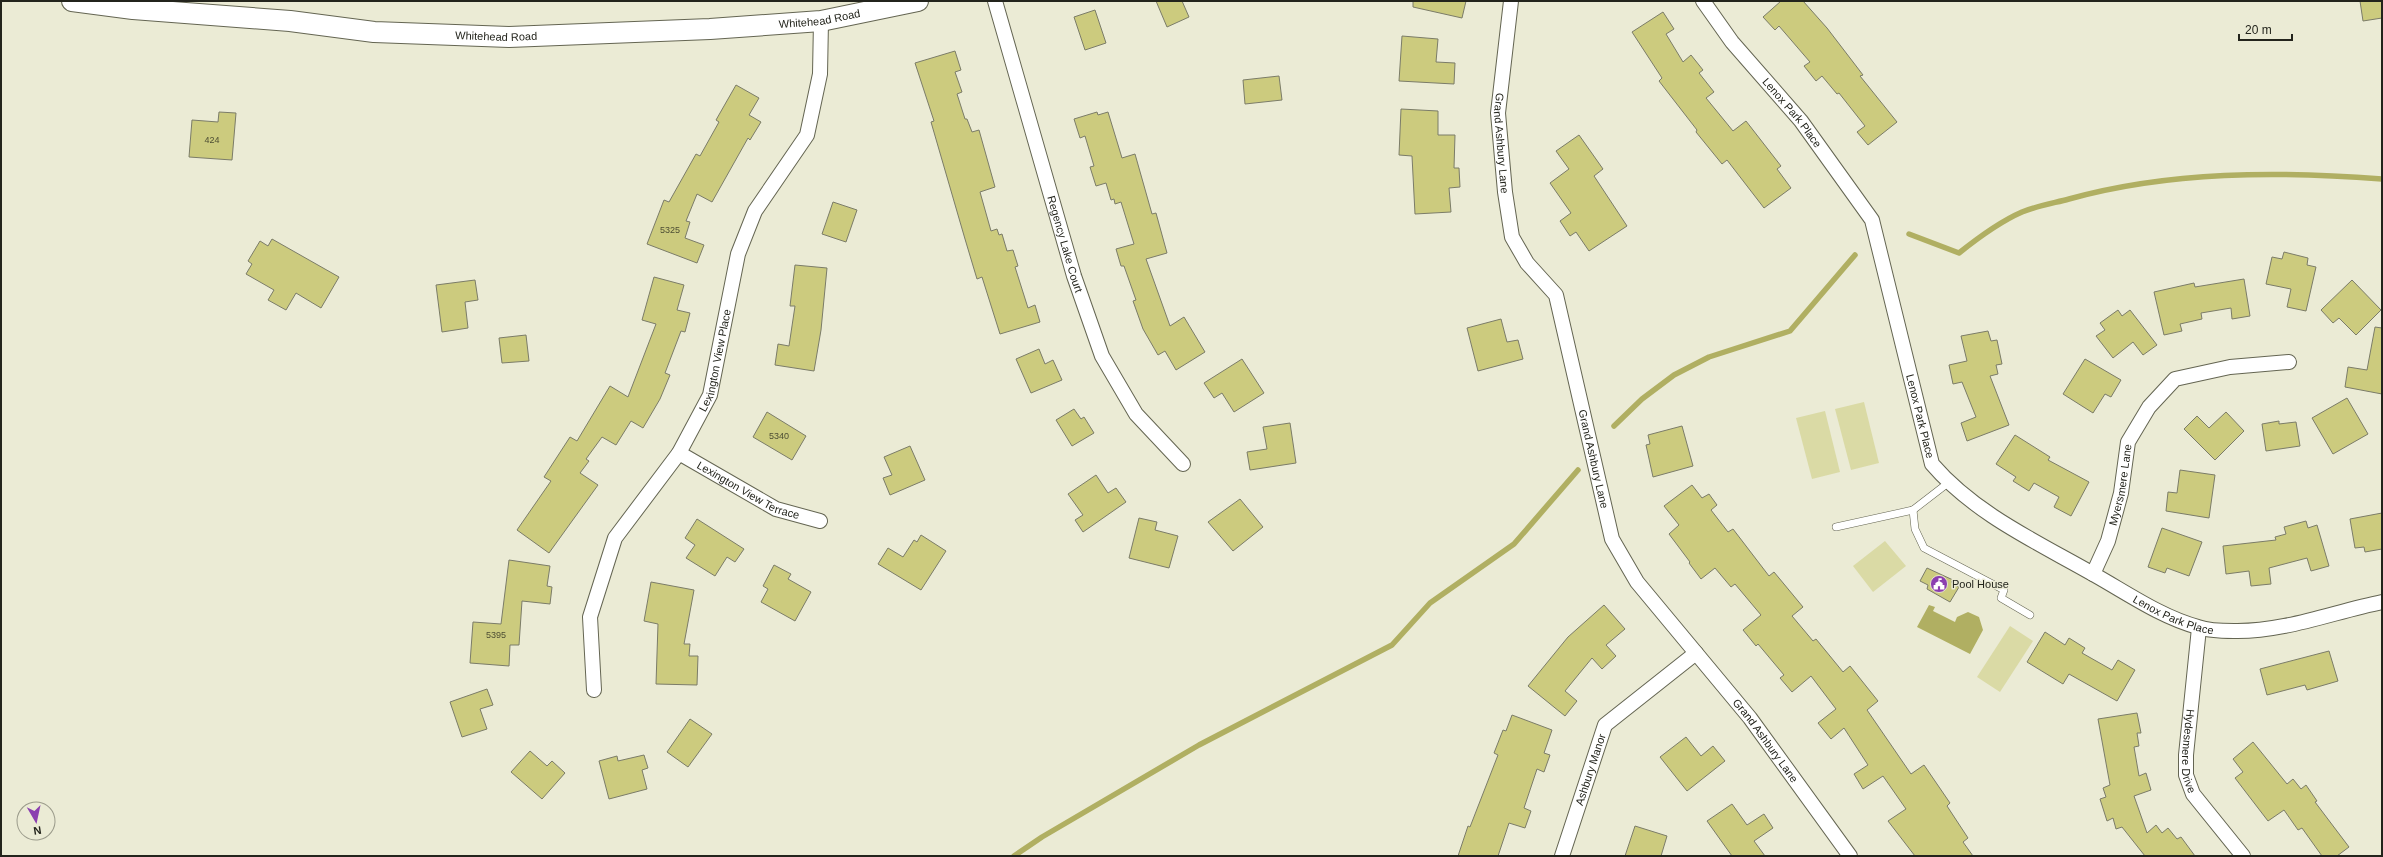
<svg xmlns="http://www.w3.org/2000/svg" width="2383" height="857" viewBox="0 0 2383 857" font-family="Helvetica,sans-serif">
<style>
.green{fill:#dadaa5}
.water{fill:#b0af62}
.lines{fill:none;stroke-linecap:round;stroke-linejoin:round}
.stream{stroke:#b0af62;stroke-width:5.5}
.building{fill:#cccb7e;stroke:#7b7c68}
.lane-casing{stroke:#646552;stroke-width:8}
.street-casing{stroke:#646552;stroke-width:16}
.secondary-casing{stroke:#646552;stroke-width:22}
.lane{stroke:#fff;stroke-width:7}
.street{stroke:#fff;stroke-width:14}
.secondary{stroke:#fff;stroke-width:20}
.labels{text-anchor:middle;stroke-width:3;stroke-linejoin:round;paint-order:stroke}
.number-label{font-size:9px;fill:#4d4e34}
.street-label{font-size:11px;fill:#23241c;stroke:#ebebd5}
.poi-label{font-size:11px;fill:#23241c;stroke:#ebebd5;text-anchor:start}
</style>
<rect width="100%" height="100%" fill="#ebebd5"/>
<!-- green -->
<g class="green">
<path d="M1864,402l15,61 -28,7 -16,-61z"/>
<path d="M1825,411l15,61 -28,7 -16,-61z"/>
<path d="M1885,541l21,25 -33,26 -20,-26z"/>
<path d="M2010,626l23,15 -33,51 -23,-15z"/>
</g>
<!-- water -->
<path class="water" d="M1929,605l6,2 -2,4 22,11 2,-5 11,-5 11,5 4,13 -13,24 -53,-27z"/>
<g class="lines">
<!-- stream -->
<g class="stream">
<path d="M1909,234l50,19c20,-16 40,-31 63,-41 15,-6 32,-9 47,-13 101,-28 209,-28 313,-20"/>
<path d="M1614,426l28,-27 32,-24 35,-18 81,-26 65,-76"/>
<path d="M1014,856l28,-19 157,-92 193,-100 38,-42 84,-59 64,-74"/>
</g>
</g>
<!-- building -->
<g class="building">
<path d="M1156,1h26l7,16 -22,10z"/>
<path d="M1413,1h53l-4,17 -49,-11z"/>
<path d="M1781,1h22l24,27 36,47 -3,1 37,46 -29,23 -11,-13 8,-6 -26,-33 -2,1 -15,-18 -6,5 -12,-15 6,-4 -31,-36 -4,4 -12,-13z"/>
<path d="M2360,1h22v17l-19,3z"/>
<path d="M1095,10l11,33 -21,7 -11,-33z"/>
<path d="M1663,12l11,17 -8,5 17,28 8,-7 12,15 -4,3 15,19 -8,6 27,33 13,-10 35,45 -4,3 14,19 -27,20 -37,-48 -5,4 -26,-32 1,-2 -38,-49 3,-3 -30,-46z"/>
<path d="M1402,36l36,3 -2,23 19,1 -1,21 -55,-3z"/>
<path d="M955,51l6,19 -6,2 7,20 -5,2 8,25h2l5,13 7,-2 16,57 -15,5 11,39 6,-2 2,6 3,-1 5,17 6,-1 5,16 -3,1 13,41 7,-3 5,17 -40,12 -18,-57 -5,2 -12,-40 -34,-117 3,-1 -19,-58z"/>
<path d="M1279,76l3,24 -37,4 -2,-24z"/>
<path d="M736,85l23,13 -10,17 12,7 -11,18 -2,-2 -36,64 -15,-8 -11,27 4,1 -5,16 19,7 -7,18 -50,-19 17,-44 5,2 27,-48 4,2 19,-34 -3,-2z"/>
<path d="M1401,109l37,2v24h17l-1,33h5l1,19 -11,1 2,24 -36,2 -3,-58 -13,-1z"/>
<path d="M219,112l17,1 -4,47 -43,-3 3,-37 26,2z"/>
<path d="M1097,112l1,3 10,-3 14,46 13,-4 17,60 4,-1 11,40 -21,6 24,67 14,-9 21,35 -29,18 -11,-19 -7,4 -15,-26 -10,-28 3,-1 -12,-34h-3l-5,-17 18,-5 -13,-42 -6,2 -1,-5 -3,1 -5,-17 -10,3 -6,-19 4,-1 -9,-30 -5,2 -6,-19z"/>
<path d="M1579,135l24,34 -9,7 33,50 -38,25 -13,-19 -6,4 -10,-15 11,-8 -21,-30 19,-14 -13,-18z"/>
<path d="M833,202l24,8 -11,32 -24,-8z"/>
<path d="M272,239l67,38 -18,31 -25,-15 -10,17 -18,-10 6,-10 -28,-16 6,-10 -4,-3 12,-20 8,5z"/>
<path d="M2284,252l24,6 -1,7 9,2 -10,44 -19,-4 4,-18 -25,-5 6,-27 10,2z"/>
<path d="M795,265l32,3 -6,62 -7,41 -39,-6 3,-21 11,2 6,-40h-5z"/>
<path d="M654,277l30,8 -7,25 13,3 -5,19 -4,-1 -16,42 5,2 -10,24 -17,29 -12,-7 -15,24 -14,-8 -16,22 3,2 -9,12 18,12 -49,68 -32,-23 34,-49 -7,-4 26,-40 7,4 33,-55 18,11 28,-73 -14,-4z"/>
<path d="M2244,279l6,37 -18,3 -1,-11 -30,5 1,6 -22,5 2,7 -18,4 -10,-43 40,-9 1,4z"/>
<path d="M475,280l3,20 -13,2 3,26 -26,4 -6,-47z"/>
<path d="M2352,280l29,30 -25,25 -17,-17 -6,5 -12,-13z"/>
<path d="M2118,310l4,6 8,-6 27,35 -14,10 -10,-13 -20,16 -17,-22 9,-6 -5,-7z"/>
<path d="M1501,319l6,23 11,-2 5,19 -45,12 -11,-43z"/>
<path d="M2375,327l7,1v66l-37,-7 3,-20 19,3z"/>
<path d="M1988,331l3,10 6,-1 5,24 -6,1 2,9 -8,2 19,49 -42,16 -6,-18 15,-6 -14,-35 -9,2 -4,-19 18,-4 -6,-25z"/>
<path d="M526,335l3,26 -27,2 -3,-25z"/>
<path d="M1039,349l6,15 8,-4 9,20 -31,13 -15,-34z"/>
<path d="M1242,359l22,34 -30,19 -12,-19 -8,5 -10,-15z"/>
<path d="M2085,359l36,21 -10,17 -6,-3 -12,19 -30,-19z"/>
<path d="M2347,398l21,36 -35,20 -21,-36z"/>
<path d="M1074,409l7,10 3,-2 10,16 -22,13 -16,-26z"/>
<path d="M767,412l39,24 -14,24 -39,-23z"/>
<path d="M2226,412l18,19 -29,29 -31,-31 13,-13 12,12z"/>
<path d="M2279,421v3l17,-2 4,24 -34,5 -4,-27z"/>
<path d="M1290,423l6,40 -46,7 -3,-18 20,-3 -4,-22z"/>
<path d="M1682,426l11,40 -40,11 -7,-32 4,-1 -2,-9z"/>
<path d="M2015,435l35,22 -2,3 41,22 -18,34 -17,-9 5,-10 -25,-14 -5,8 -16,-10 3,-4 -20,-13z"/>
<path d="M910,446l15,34 -35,15 -7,-17 9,-3 -8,-18z"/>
<path d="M2180,470l35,5 -6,43 -43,-7 2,-19 9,1z"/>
<path d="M1096,475l12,18 8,-5 10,14 -43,30 -8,-12 8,-5 -15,-21z"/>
<path d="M1692,485l10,13 7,-4 8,11 -6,5 17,22 5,-3 36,47 5,-4 29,35 -11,9 21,25 3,-2 27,33 7,-6 28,35 -11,9 44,64 13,-9 26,38 -3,3 21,32 -5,4 10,14h-58l-27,-35 18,-12 -23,-33 -20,13 -9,-15 14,-9 -24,-37 -13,11 -13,-16 18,-14 -25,-33 -19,16 -12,-14 4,-3 -26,-31 -2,2 -13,-16 18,-15 -26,-31 -4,3 -16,-19 -14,11 -12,-16 1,-1 -21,-28 10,-9 -15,-19z"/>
<path d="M1240,499l23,28 -30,24 -25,-29z"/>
<path d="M2382,513v36l-17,3 -1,-5 -9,1 -5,-29z"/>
<path d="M1139,518l18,4 -2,8 23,6 -9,32 -40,-10z"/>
<path d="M697,519l47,30 -9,13 -8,-5 -12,19 -29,-18 9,-13 -10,-7z"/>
<path d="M2306,521l2,7 9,-3 12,41 -18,5 -4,-13 -38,10 2,16 -20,2 -2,-15 -23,3 -3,-28 53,-6 -1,-3 11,-3 -2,-7z"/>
<path d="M2162,528l40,14 -13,34 -22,-8 -2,5 -17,-6z"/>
<path d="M921,535l25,16 -25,39 -43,-26 10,-16 15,9 11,-17 3,2z"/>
<path d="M509,560l41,6 -3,20 5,1 -2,17 -28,-3 -3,44h-9l-1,21 -39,-3 3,-41 28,2z"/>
<path d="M774,565l17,9 -3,5 23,13 -16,29 -34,-19 7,-13 -5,-3z"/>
<path d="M1927,568l26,12 -2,2 8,5 -9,15 -23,-13 1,-4 -8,-4z"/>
<path d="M651,582l43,8 -10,54h6l-1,12h9l-1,29 -41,-1 2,-60 -14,-3z"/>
<path d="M1604,605l21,24 -19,16 10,11 -14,13 -10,-11 -27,33 12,10 -12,15 -37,-30 40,-49z"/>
<path d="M2045,632l20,13 4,-7 16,10 -3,5 30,17 6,-10 17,10 -18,31 -48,-27 -6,10 -36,-22z"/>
<path d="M2329,651l9,30 -31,9 -2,-5 -38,10 -7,-26z"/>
<path d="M487,689l6,16 -13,4 7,20 -25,8 -12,-35z"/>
<path d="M2137,713l4,20h-4l2,13 -5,1 5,29 7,-3 5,17 -17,6 13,37 9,-8 6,8 6,-5 9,11 4,-2 14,19h-50l-23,-29 -6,2 -3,-11 -6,3 -7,-22 6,-2 -3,-9 7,-3 -12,-66z"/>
<path d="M1512,715l40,15 -8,23 6,2 -6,17 -7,-3 -13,39 7,3 -6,17 -16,-5 -11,33h-40l10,-30 2,1 28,-72 -4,-2 9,-23 3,1z"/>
<path d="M690,719l22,15 -24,33 -21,-15z"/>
<path d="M1686,737l15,19 12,-10 12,15 -38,30 -27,-34z"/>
<path d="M2253,742l34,42 6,-5 8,10 5,-4 11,16 -2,1 34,45 -12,9h-15l-20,-28 -4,2 -14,-20 -16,11 -33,-43 8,-6 -10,-13z"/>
<path d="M530,751l17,15 5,-5 13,12 -23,26 -31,-27z"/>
<path d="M644,755l4,13 -6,2 5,19 -38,10 -10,-38 18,-5 1,5z"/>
<path d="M1732,804l15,21 17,-11 9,14 -19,13 11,15h-33l-25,-35z"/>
<path d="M1635,826l32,10 -6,20h-36z"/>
</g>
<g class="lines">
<!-- lane casing -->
<g class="lane-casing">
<g id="lane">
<path d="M1913,510l2,19 9,19 80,42 -3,8 29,17"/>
<path d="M1836,527l77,-17 35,-27"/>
</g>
</g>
<!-- street casing -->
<g class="street-casing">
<g id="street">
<path id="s1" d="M995,1l79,275 28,80 34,58 47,50"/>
<path id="s2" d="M1511,1l-13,112 7,79 7,45 15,26 29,32 56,244 25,43 113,136 100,138"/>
<path id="s3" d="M1703,1l29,41 69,79 71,99 60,244c43,50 105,78 161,110 34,19 68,43 105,53 11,4 25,4 36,4 50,1 99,-19 148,-29"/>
<path id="s4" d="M679,453l97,56 44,12"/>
<path id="s5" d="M2093,574l15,-33 13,-48 7,-51 21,-35 26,-28 55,-12 59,-5"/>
<path id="s6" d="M2199,628l-13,127v20l7,19 50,62"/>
<path id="s7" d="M594,690l-4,-73 25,-79 64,-85 31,-58 28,-141 17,-43 52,-76 13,-61 1,-53"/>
<path id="s8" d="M1562,856l43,-131 91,-72"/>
</g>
</g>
<!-- secondary casing -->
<g class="secondary-casing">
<g id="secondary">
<path id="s9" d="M72,1l61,8 157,12 84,11 135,5 201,-8 111,-8 97,-20"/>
</g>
</g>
<!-- lane -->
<use href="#lane" class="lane"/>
<!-- street -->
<use href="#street" class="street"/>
<!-- secondary -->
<use href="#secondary" class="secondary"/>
</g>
<!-- icons -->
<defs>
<g id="civic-disc" transform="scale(0.9)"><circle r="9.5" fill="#8b3fb0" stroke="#ebebd5"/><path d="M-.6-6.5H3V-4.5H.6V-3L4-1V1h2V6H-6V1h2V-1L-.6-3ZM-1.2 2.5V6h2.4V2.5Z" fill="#fff"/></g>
</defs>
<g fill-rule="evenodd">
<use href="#civic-disc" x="1939" y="584"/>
</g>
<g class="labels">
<!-- number labels -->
<g class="number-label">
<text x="212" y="143">424</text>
<text x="670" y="233">5325</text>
<text x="779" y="439">5340</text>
<text x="496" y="638">5395</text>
</g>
<!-- street labels -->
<g class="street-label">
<text dy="4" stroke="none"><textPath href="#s9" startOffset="750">Whitehead Road</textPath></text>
<text dy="4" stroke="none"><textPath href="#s9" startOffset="426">Whitehead Road</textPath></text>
<text dy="4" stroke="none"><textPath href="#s3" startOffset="143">Lenox Park Place</textPath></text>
<text dy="4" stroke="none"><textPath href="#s2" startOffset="143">Grand Ashbury Lane</textPath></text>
<text dy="4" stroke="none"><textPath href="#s1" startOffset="253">Regency Lake Court</textPath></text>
<text dy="4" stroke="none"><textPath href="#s7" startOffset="363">Lexington View Place</textPath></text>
<text dy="4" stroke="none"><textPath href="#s3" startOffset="479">Lenox Park Place</textPath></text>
<text dy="4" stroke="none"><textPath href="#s2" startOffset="479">Grand Ashbury Lane</textPath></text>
<text dy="4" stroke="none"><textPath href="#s5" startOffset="94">Myersmere Lane</textPath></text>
<text dy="4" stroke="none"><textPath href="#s4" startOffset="79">Lexington View Terrace</textPath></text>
<text dy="4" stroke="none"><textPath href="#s3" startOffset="815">Lenox Park Place</textPath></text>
<text dy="4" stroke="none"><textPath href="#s2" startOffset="815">Grand Ashbury Lane</textPath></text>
<text dy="4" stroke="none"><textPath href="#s6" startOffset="124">Hydesmere Drive</textPath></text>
<text dy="4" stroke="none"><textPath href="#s8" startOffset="91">Ashbury Manor</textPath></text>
</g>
<!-- poi labels -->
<g class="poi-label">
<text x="1952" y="588">Pool House</text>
</g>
</g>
<!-- border -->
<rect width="2383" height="857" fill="none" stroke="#23241c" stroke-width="4"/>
<!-- north arrow -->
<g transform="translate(36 821) rotate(171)"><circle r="19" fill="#ebebd5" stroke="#9b9b8b"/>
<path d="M0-3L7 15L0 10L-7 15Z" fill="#8b3fb0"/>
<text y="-6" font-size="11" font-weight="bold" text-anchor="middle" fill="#23241c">N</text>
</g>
<!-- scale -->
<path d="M2239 34v6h53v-6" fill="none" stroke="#23241c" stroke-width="2"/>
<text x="2245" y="34" font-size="12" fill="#23241c" stroke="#ebebd5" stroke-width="3" paint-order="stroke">20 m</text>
</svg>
